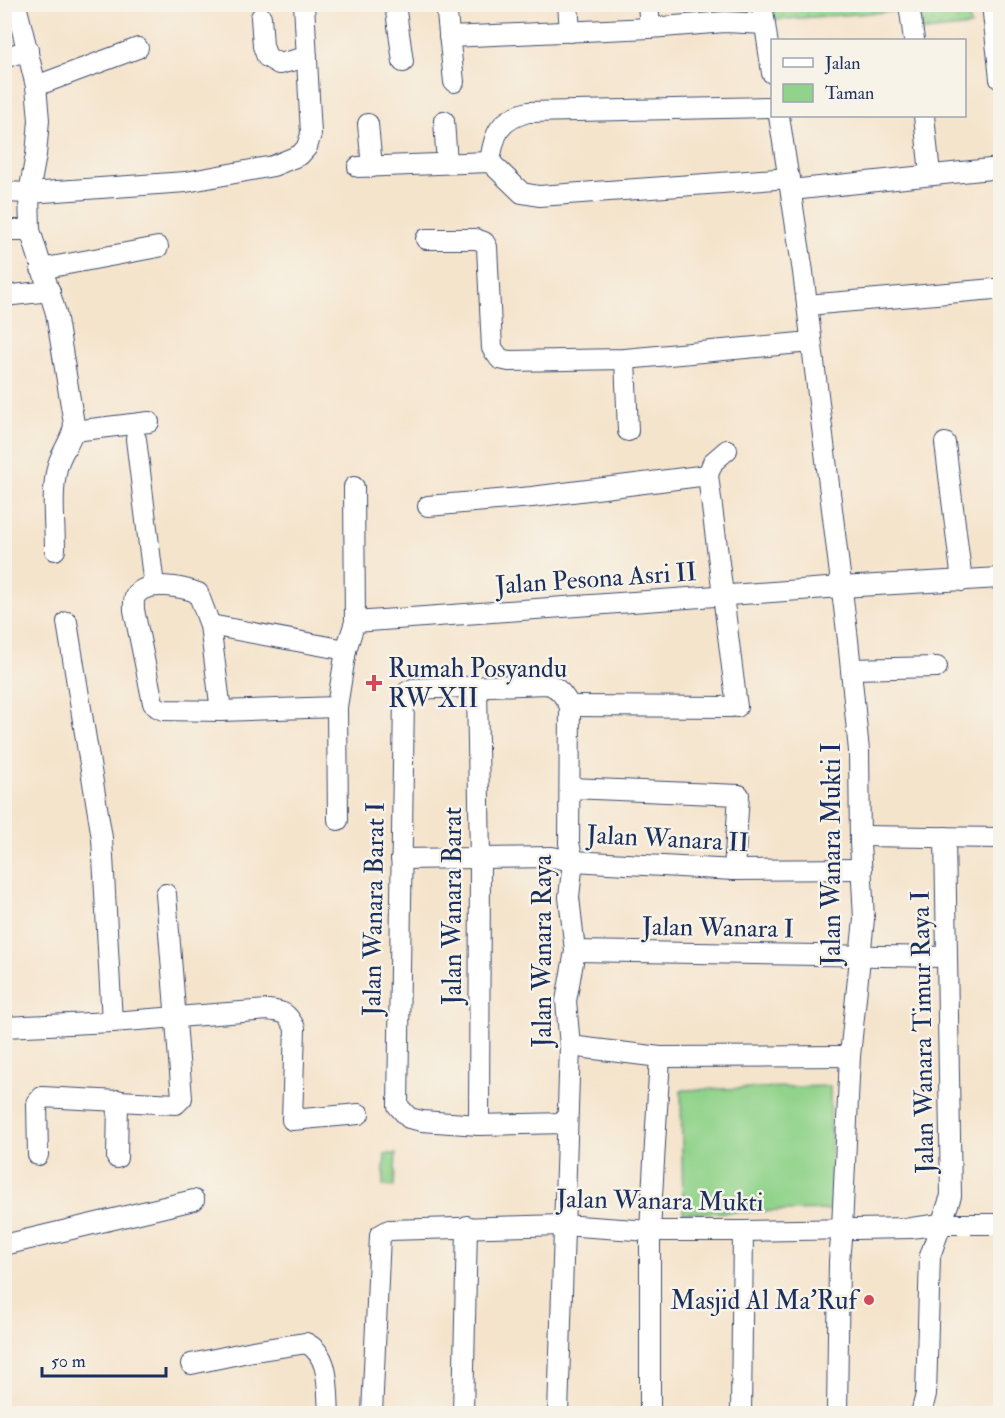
<svg xmlns="http://www.w3.org/2000/svg" width="1005" height="1418" viewBox="0 0 1005 1418" font-family="'IM FELL Double Pica',serif">
<style>
.grass{fill:url(#grass-dots);stroke:#568174;stroke-width:1.5}
.green{fill:#91d38b;stroke:#568174;stroke-width:1.5}
.lines{fill:none;stroke-linecap:round;stroke-linejoin:round}
.street-casing{stroke:#3c4a6e;stroke-width:22}
.street{stroke:#fff;stroke-width:20}
.poi-dot{fill:#d1495b;stroke:#f7f3e8;stroke-width:2}
.labels{text-anchor:middle;stroke-width:5;stroke-linejoin:round;paint-order:stroke}
.street-label{font-size:26px;fill:#1b2f5e;stroke:#f7f3e8}
.poi-label{font-size:26px;fill:#1b2f5e;stroke:#f7f3e8;text-anchor:start}
</style>
<defs>
<pattern id="grass-dots" width="8" height="8" patternUnits="userSpaceOnUse" patternTransform="scale(1.5)"><rect width="8" height="8" fill="#91d38b"/><path d="M2 2h.1M6 6h.1" fill="none" stroke="#7cb57a" stroke-width="1.8" stroke-linecap="round"/></pattern>
</defs>
<rect width="100%" height="100%" fill="#f7f3e8"/>
<filter id="ink" filterUnits="userSpaceOnUse"><feTurbulence type="fractalNoise" baseFrequency=".0167" numOctaves="2"/><feDisplacementMap in="SourceGraphic" scale="12" xChannelSelector="R" yChannelSelector="G"/><feConvolveMatrix kernelMatrix="1 2 1 2 8 2 1 2 1" color-interpolation-filters="sRGB"/></filter>
<filter id="wash" filterUnits="userSpaceOnUse"><feTurbulence type="fractalNoise" baseFrequency=".008" numOctaves="4" result="noise"/><feDisplacementMap in="SourceGraphic" scale="24" xChannelSelector="R" yChannelSelector="G"/><feGaussianBlur stdDeviation="1.35" result="paint"/><feColorMatrix in="noise" values="0 0 0 0 0 0 0 0 0 0 0 0 0 0 0 0 0 1.4 0 .05"/><feComposite in="paint" operator="in"/></filter>
<g filter="url(#wash)">
<rect width="100%" height="100%" fill="#f5e4cc"/>
<!-- grass -->
<path class="grass" d="M770,5h197l4,21 -55,6 -1,-22 -143,10z"/>
<!-- green -->
<g class="green">
<path d="M830,1086l2,124 -149,3 -2,-123z"/>
<path d="M385,1154h11l-2,32h-11z"/>
</g>
</g>
<g filter="url(#ink)">
<g class="lines">
<!-- street casing -->
<g class="street-casing">
<g id="street">
<path d="M11,4l7,9 18,73 3,34 -3,35 -7,38 1,37 26,83 18,111c-1,16 -14,29 -17,44 -6,26 -2,56 -2,82"/>
<path d="M395,4l8,58"/>
<path d="M446,4l8,78"/>
<path d="M568,4l2,28"/>
<path d="M648,4l2,24"/>
<path d="M762,4l10,69"/>
<path d="M909,4l5,36"/>
<path d="M992,4l8,75"/>
<path d="M261,17l2,29 4,11 12,7 28,-7"/>
<path d="M449,37l201,-9 75,-6 40,2"/>
<path d="M4,58l24,-8"/>
<path d="M36,86l102,-38"/>
<path d="M772,107l-244,5c-29,8 -34,21 -38,50l32,31 17,3 251,-18"/>
<path d="M779,116l24,156 45,368 11,111 1,91 4,77 -14,137 -8,172 -3,33 -2,153"/>
<path d="M924,116l6,58"/>
<path d="M444,121l3,42"/>
<path d="M368,124l4,43"/>
<path d="M358,167l132,-5"/>
<path d="M791,190l209,-22"/>
<path d="M4,192l25,1 157,-11 87,-16 27,-11 7,-8 4,-13 -7,-130"/>
<path d="M4,230h26"/>
<path d="M426,239h50l8,3 3,5 5,101 8,11 9,2 116,-2 186,-17"/>
<path d="M41,269l117,-22"/>
<path d="M4,296l46,-5"/>
<path d="M807,305l187,-16"/>
<path d="M625,359l3,72"/>
<path d="M74,431l75,-9"/>
<path d="M136,439l18,147"/>
<path d="M945,443l17,138"/>
<path d="M727,450l-14,12 -5,13 29,232"/>
<path d="M354,487l1,135"/>
<path d="M428,506l104,-9 176,-22"/>
<path d="M67,622l35,216 10,184"/>
<path d="M210,625l136,25"/>
<path d="M851,669l86,-2"/>
<path d="M477,687l3,171 -1,267"/>
<path d="M570,706l161,1"/>
<path d="M221,711l-11,-86 -12,-32c-15,-6 -51,-13 -62,2 -3,4 -2,10 -2,15l19,93 4,4 6,3 58,1 116,-4"/>
<path d="M570,788l169,7 -5,75"/>
<path d="M338,820l-1,-113 9,-57 9,-28 486,-35 159,-9"/>
<path d="M861,836l139,2"/>
<path d="M401,859l151,-2 21,4 161,9 128,-1"/>
<path d="M575,951l371,6"/>
<path d="M4,1027l108,-5 156,-12c17,2 19,3 27,18l-3,92 67,-6"/>
<path d="M570,1046l90,11 190,-1"/>
<path d="M38,1155l-1,-52 5,-6 134,7 6,-6 -16,-204"/>
<path d="M117,1158l1,-58"/>
<path d="M4,1245l190,-45"/>
<path d="M191,1364l62,-13 53,-8c25,12 21,47 23,71"/>
<path d="M372,1414l8,-179 9,-5 174,-5 87,6h93l168,-3 30,-4h59"/>
<path d="M463,1414l4,-188"/>
<path d="M558,1414l12,-368 -4,-45 9,-50 -6,-54 4,-36 -4,-18 1,-137c-6,-10 -12,-20 -24,-22l-133,5 -6,3 -3,5 -6,409 11,12 13,3 57,4 87,-2"/>
<path d="M650,1414v-183l10,-174"/>
<path d="M741,1414l2,-183"/>
<path d="M921,1414l5,-20 4,-138 21,-60 -6,-359"/>
</g>
</g>
<!-- street -->
<use href="#street" class="street"/>
</g>
</g>
<!-- markers -->
<g class="poi-dot">
<path d="M371 674h6v6h6v6h-6v6h-6v-6h-6v-6h6z"/>
<circle cx="869" cy="1300" r="6"/>
</g>
<g class="labels">
<!-- street labels -->
<g class="street-label">
<text transform="translate(596 578) rotate(-4)" y="9">Jalan Pesona Asri II</text>
<text transform="translate(668 838) rotate(3)" y="9">Jalan Wanara II</text>
<text transform="translate(831 854) rotate(-90)" y="9">Jalan Wanara Mukti I</text>
<text transform="translate(452 906) rotate(-90)" y="9">Jalan Wanara Barat</text>
<text transform="translate(373 909) rotate(-89)" y="9">Jalan Wanara Barat I</text>
<text transform="translate(718 927) rotate(1)" y="9">Jalan Wanara I</text>
<text transform="translate(542 951) rotate(-90)" y="9">Jalan Wanara Raya</text>
<text transform="translate(922 1032) rotate(-91)" y="9">Jalan Wanara Timur Raya I</text>
<text transform="translate(660 1200) rotate(1)" y="9">Jalan Wanara Mukti</text>
</g>
<!-- poi labels -->
<g class="poi-label">
<text x="388" y="677">Rumah Posyandu<tspan x="388" dy="30">RW XII</tspan></text>
<text x="857" y="1309" text-anchor="end">Masjid Al Ma'Ruf</text>
</g>
</g>
<!-- margin -->
<rect width="1005" height="1418" fill="none" stroke="#f7f3e8" stroke-width="24"/>
<!-- legend -->
<rect x="771" y="39" width="195" height="78" fill="#f7f3e8" stroke="#9fa5b1" stroke-width="1.5"/>
<rect x="783" y="58" width="30" height="9" fill="#ffffff" stroke="#9fa5b1" stroke-width="1.5"/>
<text x="825" y="69" font-size="18" fill="#1b2f5e">Jalan</text>
<rect x="783" y="84" width="30" height="18" fill="#91d38b" stroke="#9fa5b1" stroke-width="1.5"/>
<text x="825" y="99" font-size="18" fill="#1b2f5e">Taman</text>
<!-- scale -->
<path d="M42 1367v9h124v-9" fill="none" stroke="#1b2f5e" stroke-width="3"/>
<text x="51" y="1367" font-size="18" fill="#1b2f5e" stroke="#f7f3e8" stroke-width="4.5" paint-order="stroke">50 m</text>
</svg>
